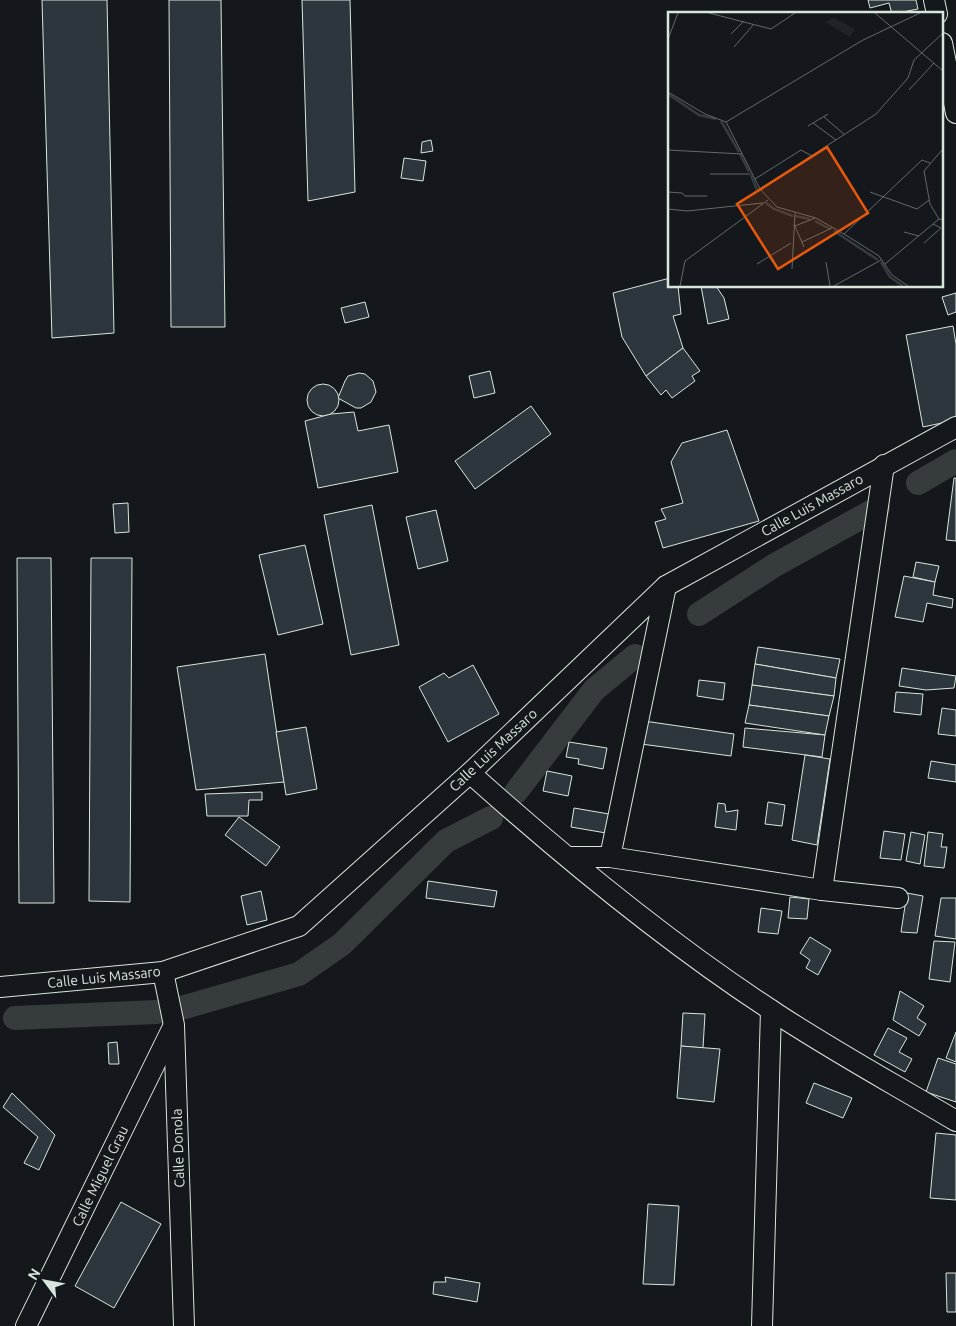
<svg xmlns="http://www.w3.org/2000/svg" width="956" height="1326" viewBox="0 0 956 1326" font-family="Ubuntu,sans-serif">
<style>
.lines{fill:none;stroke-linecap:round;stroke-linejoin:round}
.canal{stroke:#363b3e;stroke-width:24}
.building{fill:#2c363c;stroke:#d8e6dc}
.street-casing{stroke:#d8e6dc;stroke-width:22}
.street{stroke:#14181c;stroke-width:20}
.labels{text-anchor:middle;stroke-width:4;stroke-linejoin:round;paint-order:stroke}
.street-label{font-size:14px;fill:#d8e6dc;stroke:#14181c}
.inset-river{fill:none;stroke:#363b3e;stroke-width:2.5}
.inset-road{fill:none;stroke:#626a69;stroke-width:1}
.view{fill:#e8590c;fill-opacity:0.15;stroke:#e8590c;stroke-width:2.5}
.inset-edge{fill:none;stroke:#d8e6dc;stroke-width:2.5}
</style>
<rect width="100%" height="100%" fill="#14181c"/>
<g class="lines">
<!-- canal -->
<g class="canal">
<path d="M918,483l38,-22"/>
<path d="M699,614l76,-49 103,-57"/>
<path d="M516,792l78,-102 41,-34"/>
<path d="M178,1009l121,-35 43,-30 104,-103 45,-23"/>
<path d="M15,1018l142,-6"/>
</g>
</g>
<!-- building -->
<g class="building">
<path d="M42,0h65l7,333 -62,5z"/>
<path d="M169,0h52l4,327h-54z"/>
<path d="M302,0h48l5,192 -47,9z"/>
<path d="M868,0h48l2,9 -26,5 -3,-11 -19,5z"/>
<path d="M431,140l2,11 -12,2 1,-11z"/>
<path d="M404,158l22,3 -3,20 -22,-3z"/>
<path d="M670,278v8h8l3,28 -8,2 10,32 -37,28 -24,-39 -9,-44z"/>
<path d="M701,286h15l8,12 5,21 -21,5z"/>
<path d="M956,293v19l-8,3 -6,-18z"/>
<path d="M365,302l4,15 -24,6 -4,-15z"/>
<path d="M953,326l3,18v76l-33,7 -17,-92z"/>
<path d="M683,348l17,23 -8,5 3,5 -23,17 -6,-8 -5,5 -15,-19z"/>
<path d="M490,371l5,22 -21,5 -5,-22z"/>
<path d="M359,373l6,1 8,7 3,11 -5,10 -10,6h-5l-18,-10 7,-17 3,-5z"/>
<circle cx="323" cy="400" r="16"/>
<path d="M531,406l20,28 -76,55 -20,-28z"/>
<path d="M354,412l4,19 31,-6 9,47 -80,16 -13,-67 26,-7z"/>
<path d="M727,430l32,91 -96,27 -8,-26 11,-3 -5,-10 22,-6 -12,-41 11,-19z"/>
<path d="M954,478h2v63l-10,-1z"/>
<path d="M128,503l1,29 -14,1 -2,-29z"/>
<path d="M372,505l27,140 -48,10 -27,-140z"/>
<path d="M436,510l12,51 -30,8 -12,-52z"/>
<path d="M305,545l18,79 -45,11 -19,-80z"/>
<path d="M17,558h34l3,345h-35z"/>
<path d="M91,558h41l-2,344 -41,-1z"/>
<path d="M916,562l23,4 -4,16 -22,-5z"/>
<path d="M904,576l31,6 -2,13 20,4 -1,9 -25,-5 -4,19 -28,-5z"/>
<path d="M758,647l82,12 -4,19 -81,-14z"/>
<path d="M265,654l19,128 -88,8 -19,-123z"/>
<path d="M755,664l81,14 -2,18 -82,-11z"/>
<path d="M473,665l26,49 -51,28 -29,-55 25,-14 5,5z"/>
<path d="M902,668l54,8 -2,12 -28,2 -27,-4z"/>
<path d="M699,680l26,3 -2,17 -26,-4z"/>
<path d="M752,685l82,11 -5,20 -80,-11z"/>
<path d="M896,692l27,2 -2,21 -27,-3z"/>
<path d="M749,705l80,11 -4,19 -80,-12z"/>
<path d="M942,708l14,2v26l-18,-2z"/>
<path d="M644,721l90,13 -3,22 -90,-12z"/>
<path d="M306,727l11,62 -31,6 -10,-63z"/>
<path d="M745,728l80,7 -3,22 -79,-10z"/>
<path d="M569,742l38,6 -4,21 -25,-5 1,-5 -13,-2z"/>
<path d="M805,755l25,4 -13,86 -25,-5z"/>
<path d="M931,761l25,4v17l-28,-4z"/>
<path d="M547,771l25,5 -4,20 -25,-5z"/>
<path d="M262,792v8h-13l-1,16h-41l-2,-22z"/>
<path d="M768,802l17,3 -3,21 -17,-2z"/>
<path d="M718,803l7,1 1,8 12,-2 -2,20 -21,-3z"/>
<path d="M574,808l35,6 -3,19 -35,-6z"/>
<path d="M239,817l41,30 -14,19 -41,-31z"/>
<path d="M884,831l21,3 -4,26 -21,-2z"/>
<path d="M911,832l14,3 -5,29 -14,-3z"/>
<path d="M928,832l15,2 -2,13h6l-3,21 -20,-2z"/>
<path d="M428,881l69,10 -3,16 -68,-9z"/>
<path d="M261,891l6,29 -20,5 -6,-29z"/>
<path d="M907,893l16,3 -6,37 -16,-1z"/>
<path d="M790,897l19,2 -2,20 -19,-1z"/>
<path d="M941,898h15v41l-21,-3z"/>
<path d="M761,908l21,3 -4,23 -20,-2z"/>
<path d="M810,937l21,13 -13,25 -12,-7 4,-8 -10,-7z"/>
<path d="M934,941l21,1 -5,40 -21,-3z"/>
<path d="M900,991l24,15 -7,12 9,6 -7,12 -26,-16z"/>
<path d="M683,1013l22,1 -2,34 -22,-2z"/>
<path d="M888,1028l19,10 -8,14 13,7 -7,13 -31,-17z"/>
<path d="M956,1032v30l-10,-4z"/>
<path d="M117,1042l2,22h-10l-1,-21z"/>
<path d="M681,1046l39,3 -6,53 -37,-4z"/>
<path d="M938,1058l18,6v38l-30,-10z"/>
<path d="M814,1083l38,15 -9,20 -37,-15z"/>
<path d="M12,1093l43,42 -16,35 -15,-7 14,-26 -35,-30z"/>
<path d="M936,1133l20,2v65l-26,-2z"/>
<path d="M121,1202l40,22 -47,84 -39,-22z"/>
<path d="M648,1204l31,2 -5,79 -31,-1z"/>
<path d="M946,1273h10v39h-9z"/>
<path d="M445,1277l35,6 -3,19 -44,-8 1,-12h12z"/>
</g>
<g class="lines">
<!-- street casing -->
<g class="street-casing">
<g id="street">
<path d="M934,0l3,14"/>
<path d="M942,43l14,70"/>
<path d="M470,773c95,85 194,167 301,237 60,40 123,74 185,111"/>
<path d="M568,857h42l212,33 76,8"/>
<path d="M610,857l56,-271"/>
<path d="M822,890l62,-425"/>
<path d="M163,972l11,53 10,301"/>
<path d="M0,987l163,-15 136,-46 171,-153 196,-187 290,-159"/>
<path d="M26,1326l147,-299"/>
<path d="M762,1326l9,-316"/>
</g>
</g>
<!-- street -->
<use href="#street" class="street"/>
</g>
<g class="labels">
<!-- street labels -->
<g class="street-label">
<text transform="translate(812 505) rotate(-29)" y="5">Calle Luis Massaro</text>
<text transform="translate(493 750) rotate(-43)" y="5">Calle Luis Massaro</text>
<text transform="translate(104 977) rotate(-6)" y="5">Calle Luis Massaro</text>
<text transform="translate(178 1148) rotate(-92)" y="5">Calle Donola</text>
<text transform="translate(100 1176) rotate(-64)" y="5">Calle Miguel Grau</text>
</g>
</g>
<!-- overview -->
<g transform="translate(668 12)">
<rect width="275" height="275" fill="#14181c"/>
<path d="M166,6l21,11 -5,8 -25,-15z" fill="#202428"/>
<path class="inset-river" d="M0,82l31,21 17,4M53,109l18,31M72,142l9,18M83,163l6,15M98,191l8,6 19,7M127,204l15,3M147,209l15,8M166,219l44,29M213,250l9,15 13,9"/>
<path class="inset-road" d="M41,1l62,16 24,-16M207,1l68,58M63,22l13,-13M0,27l10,-26M66,35l20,-23M241,78l25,-27M0,80l37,22 21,8 34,67 17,18 39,11 33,19 30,19 13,19 16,11M156,105l21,18M58,110l137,-82 57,-27M145,111l23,17M140,114l20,-12M0,138l74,4M42,162h41M87,167l46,-29 11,6M92,177l116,-75 32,-36 6,-18 29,-27M0,180l14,1 3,3h22M202,180l47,17 12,-9M0,197l19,2 76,-8M271,207l-9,-15 -6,-33 19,-22M126,212l10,23M127,214l20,-8M236,220l15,4M176,222l78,-74 8,3M134,230l30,-14M256,231l17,-15 -8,-4M158,250l4,24M89,252l34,-21M217,252l54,-45 4,1M124,257l3,-56M12,274l5,-25 83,-61M166,274l47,-26"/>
<path class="view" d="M159,135l41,66 -90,56 -41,-65z"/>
<rect width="275" height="275" class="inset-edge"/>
</g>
<!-- north arrow -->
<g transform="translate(45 1281) rotate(302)" stroke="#14181c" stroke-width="4" paint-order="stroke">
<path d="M0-4L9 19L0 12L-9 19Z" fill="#d8e6dc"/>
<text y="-8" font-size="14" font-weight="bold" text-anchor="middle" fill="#d8e6dc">N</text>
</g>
</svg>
